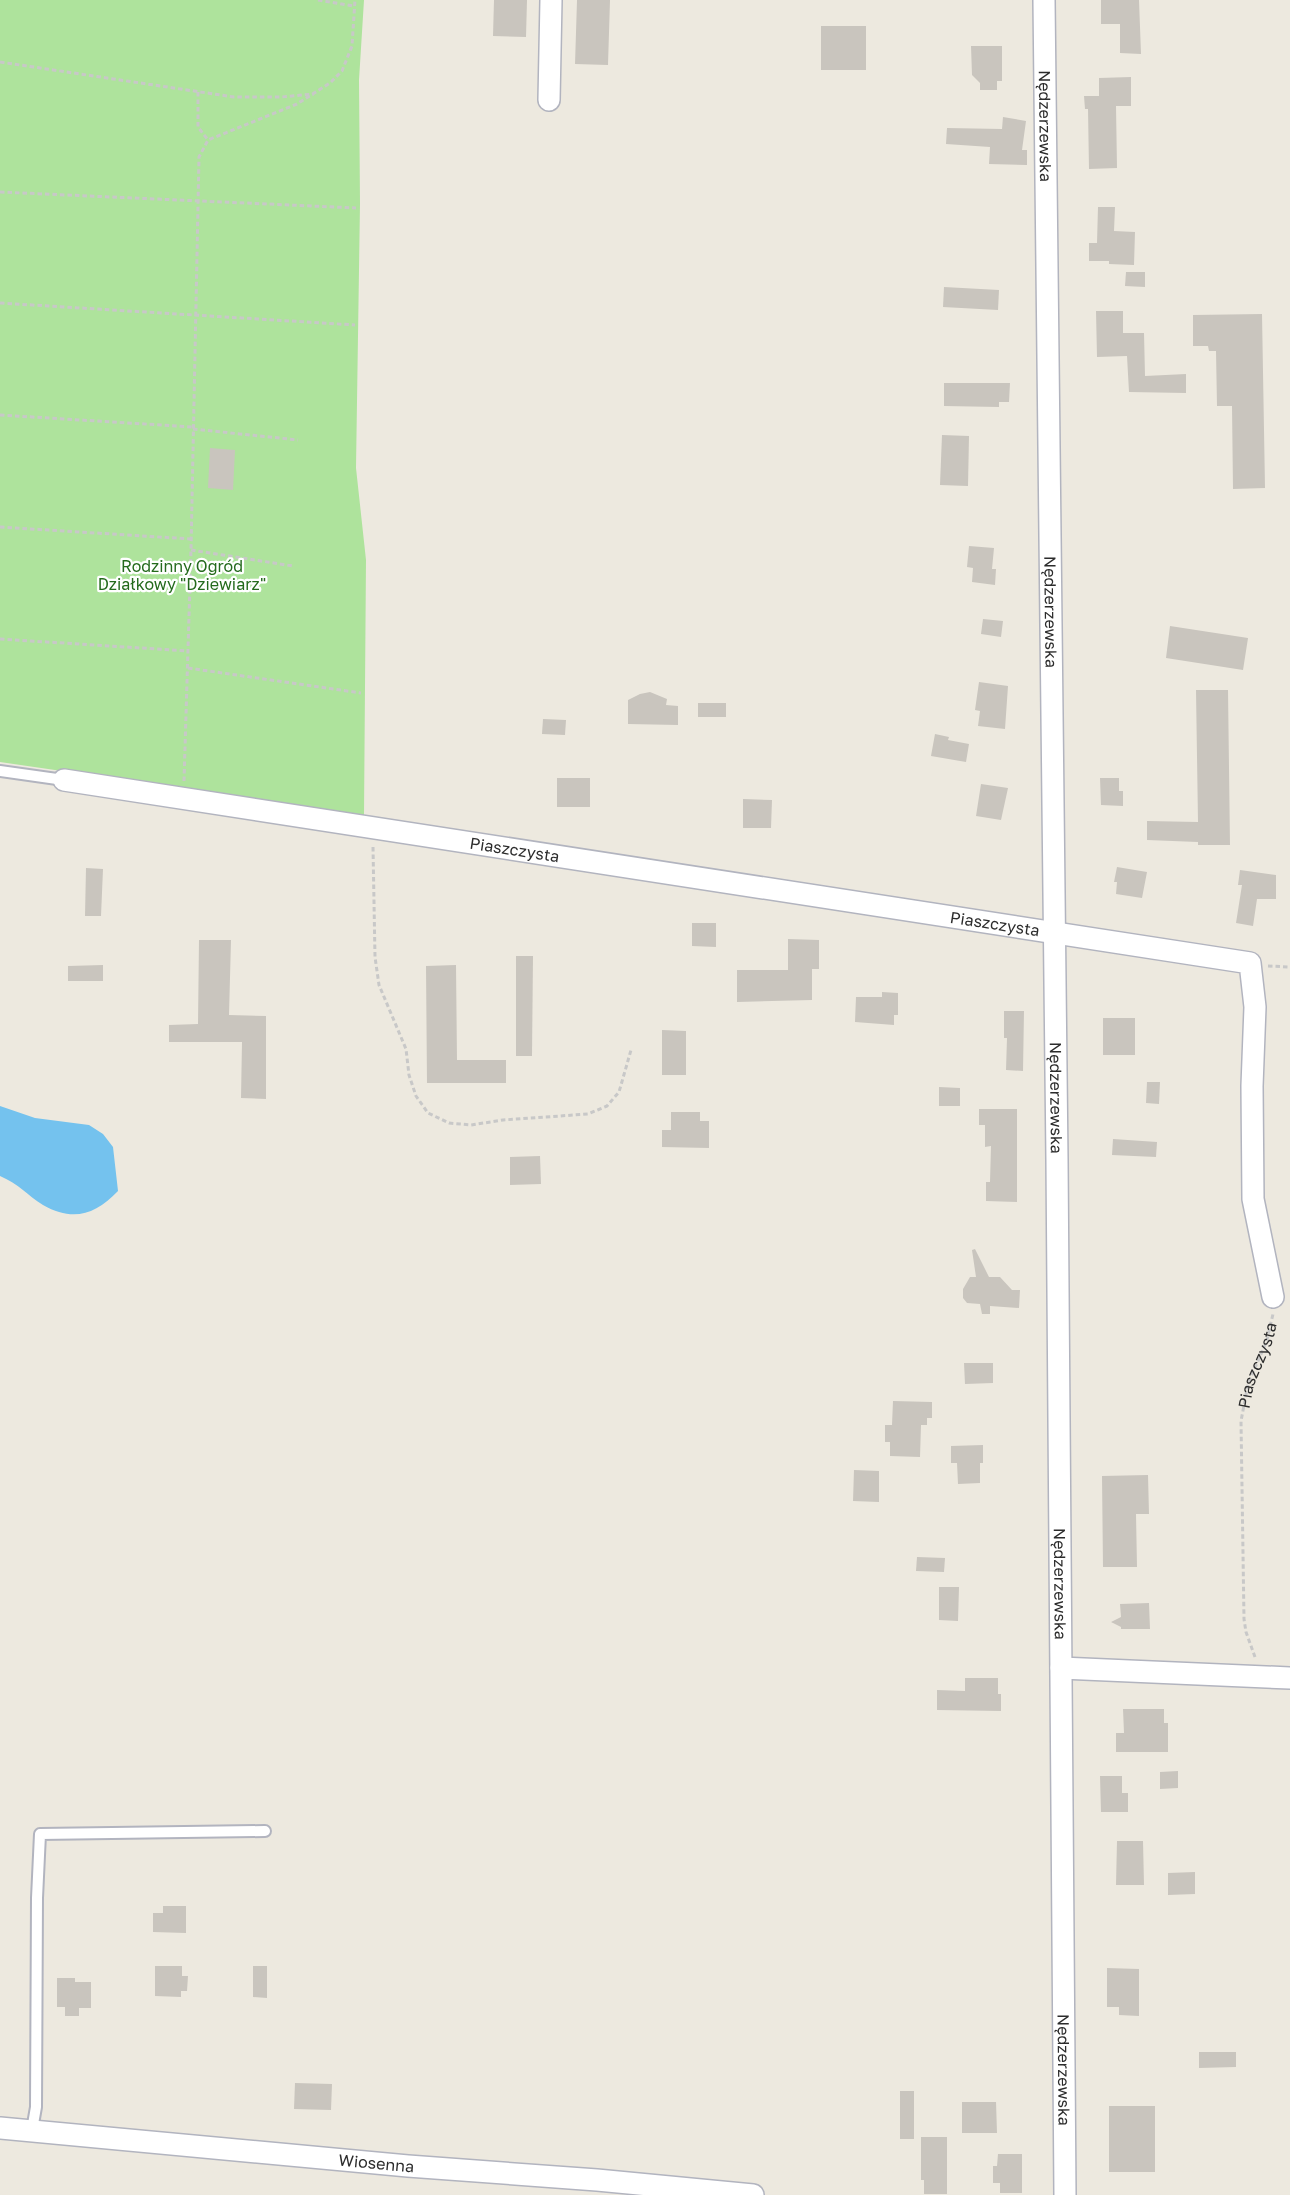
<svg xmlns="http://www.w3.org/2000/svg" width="1290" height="2195" viewBox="0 0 1290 2195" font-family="'Golos Text',sans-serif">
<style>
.green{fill:#aee39c}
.water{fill:#74c2ee}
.building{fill:#c9c5be}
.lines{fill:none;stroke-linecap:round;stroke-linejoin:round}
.lane-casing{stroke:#b2b4bf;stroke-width:14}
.street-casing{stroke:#b2b4bf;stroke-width:24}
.path{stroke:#c8c8c8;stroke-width:3;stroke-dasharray:4.5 3;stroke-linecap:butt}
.lane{stroke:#fff;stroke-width:10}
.street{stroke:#fff;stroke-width:21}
.labels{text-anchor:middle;stroke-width:4.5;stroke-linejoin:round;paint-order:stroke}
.street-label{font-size:16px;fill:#2c2c2c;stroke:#fff}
.park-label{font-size:16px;fill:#246a1c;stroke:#fff}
</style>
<rect width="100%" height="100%" fill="#ede9df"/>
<!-- green -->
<path class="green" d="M0,0h364l-5,80 1,124 -4,264 10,92 -2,255 -364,-53z"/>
<!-- water -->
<path class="water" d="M0,1106l35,12 54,7 14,9 10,13 5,44c-23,24 -45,31 -75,14 -16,-10 -24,-21 -43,-29z"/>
<!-- building -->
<g class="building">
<path d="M494,0h33l-1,37 -33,-1z"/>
<path d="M577,0h33l-2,65 -33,-1z"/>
<path d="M1101,0h38l2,54 -21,-1v-29h-19z"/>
<rect x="821" y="26" width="45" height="44"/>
<path d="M971,46h31v35h-5v9h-17v-7l-8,-8z"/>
<path d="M1131,77v29h-15l1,62 -28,1 -1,-60h-3l-1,-13h15v-18z"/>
<path d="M1003,117l23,4 -4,29h5v15l-38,-1 1,-17 -44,-3 1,-16 55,1z"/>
<path d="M1098,207h17l-1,24 21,1 -1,33 -25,-1v-3h-20v-18h8z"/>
<path d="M1126,272h19v15l-20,-1z"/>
<path d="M944,287l55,3 -1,20 -55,-3z"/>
<path d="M1096,311h27v22h21l1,43 41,-2v19l-57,-1 -2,-36 -30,1z"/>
<path d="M1262,314l3,174 -32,1 -1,-83h-15l-1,-55h-7l-1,-5h-15v-31z"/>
<path d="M944,383h66l-1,19h-10v5l-55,-1z"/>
<path d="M942,435l27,1 -1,50 -28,-1z"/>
<path d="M210,448l25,2 -2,40 -25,-2z"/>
<path d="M969,546l25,2 -2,21h4l-1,16 -23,-3 1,-14 -6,-1z"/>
<path d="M983,619l20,2 -2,16 -20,-3z"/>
<path d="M1170,626l78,12 -5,32 -77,-12z"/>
<path d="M979,682l29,4 -3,43 -27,-3 2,-15 -5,-1z"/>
<path d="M1196,690h32l2,155h-32v-3l-51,-2v-19l51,1z"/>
<path d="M650,692l17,7 -1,6 12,1v19l-50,-1v-24l12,-6z"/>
<rect x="698" y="703" width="28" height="14"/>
<path d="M543,719l23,1 -1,15 -23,-1z"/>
<path d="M935,734l14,3 -1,3 21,4 -3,18 -35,-6z"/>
<rect x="557" y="778" width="33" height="29"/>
<path d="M1100,778h19v13h4v15l-22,-1z"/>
<path d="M981,784l27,4 -7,32 -25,-4z"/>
<path d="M743,799l29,1 -1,28h-28z"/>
<path d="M1117,867l30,5 -5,26 -26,-4 1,-12h-3z"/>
<path d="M86,868l17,1 -2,47h-16z"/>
<path d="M1240,870l36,5v24h-19l-4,27 -17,-3 6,-38h-4z"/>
<path d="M692,923h24v24l-24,-1z"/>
<path d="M788,939l31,1v29h-7v31l-75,2v-32h51z"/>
<path d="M199,940h32l-2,75 37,1v83l-25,-1 1,-56h-73v-17l29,-1z"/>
<path d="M516,956h17l-1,100h-16z"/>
<path d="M103,965v16h-35v-15z"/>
<path d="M456,965l1,95h49v23h-79l-1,-117z"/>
<path d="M882,992l16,1v22h-4v10l-39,-3 1,-25h26z"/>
<path d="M1004,1011h20l-1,60 -17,-1 1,-32h-3z"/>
<rect x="1103" y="1018" width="32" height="37"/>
<path d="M662,1030l24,1v44h-24z"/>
<path d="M1147,1082h13l-1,22 -13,-1z"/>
<path d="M939,1087l21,1v18h-21z"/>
<path d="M979,1109h38v93l-31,-1v-19h4l1,-36 -6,1v-22h-6z"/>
<path d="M671,1112h29v9h9v27l-47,-1v-17h9z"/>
<path d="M1113,1139l44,3 -1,15 -44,-2z"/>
<path d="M540,1156l1,28 -31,1v-28z"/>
<path d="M975,1249l14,28h11l12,13h8l-1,18 -29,-2v8h-8l-2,-10 -13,-1 -4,-5v-9l7,-12h6l-4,-27z"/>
<path d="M964,1363h29v20l-28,1z"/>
<path d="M893,1401l39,1v16h-5v7h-6l-1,32 -30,-1v-14h-5v-17h7z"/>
<path d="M983,1445v18h-3v20l-22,1 -1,-21h-6v-17z"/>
<path d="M854,1470l25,1v31l-26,-1z"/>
<path d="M1148,1475l1,39h-13l1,53h-34l-1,-91z"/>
<path d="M917,1557l28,1 -1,14 -28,-1z"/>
<path d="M939,1587h20l-1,34 -19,-1z"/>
<path d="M1149,1603l1,26h-29v-2l-10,-5 10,-5 -1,-13z"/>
<path d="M965,1678h33v16h3v17l-64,-1v-20l28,1z"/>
<path d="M1123,1709h41v14h4v29h-52v-19h8z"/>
<path d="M1178,1771v17l-18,1v-17z"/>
<path d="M1100,1776h22v17h6v19h-27z"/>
<path d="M1117,1841h26l1,44h-28z"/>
<path d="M1195,1872v22l-27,1v-22z"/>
<path d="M163,1906h23v27l-33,-1v-19h10z"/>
<path d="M155,1966h27v10h6l-1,15h-6v6l-26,-1z"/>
<path d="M253,1966h14v32l-14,-1z"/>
<path d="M1107,1968l32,1v47l-20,-1v-8h-12z"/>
<path d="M57,1978h18v4h16v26h-12v8h-14v-9h-8z"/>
<path d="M1199,2052h37v15l-37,1z"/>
<path d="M295,2083l37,1 -1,26 -37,-1z"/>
<rect x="900" y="2091" width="14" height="48"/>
<path d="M962,2102h34l1,31h-35z"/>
<rect x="1109" y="2106" width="46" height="66"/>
<path d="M921,2137h26v57h-23v-14h-3z"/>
<path d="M998,2154h24v39h-22v-10h-7v-17h4z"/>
</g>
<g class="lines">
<!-- lane casing -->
<g class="lane-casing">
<g id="lane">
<path d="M0,771l64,9"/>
<path d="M32,2130l4,-23 1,-209 3,-64 225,-3"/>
</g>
</g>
<!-- street casing -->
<g class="street-casing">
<g id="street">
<path id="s2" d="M1044,0l13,1160 8,1035"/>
<path d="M549,100l2,-100"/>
<path id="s3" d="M64,780l1186,183 5,44 -3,79 1,113 20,98"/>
<path d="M1061,1668l229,10"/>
<path id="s4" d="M0,2128l408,38 189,14 156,15"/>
</g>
</g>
<!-- path -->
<g class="path">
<path d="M318,0l36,6"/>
<path d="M0,62l234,35h47l33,-3"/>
<path d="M198,92v35l10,13"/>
<path d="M0,192l356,16"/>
<path d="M0,303l355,22"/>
<path d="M0,415l193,12"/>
<path d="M193,429l105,11"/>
<path d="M0,527l191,12"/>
<path d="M191,550l102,16"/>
<path d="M0,639l188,12"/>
<path d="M188,668l173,25"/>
<path d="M184,781l7,-231 8,-393 9,-17 89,-36 33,-21 12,-12 10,-25 3,-46"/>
<path d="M373,847l2,110 4,28 27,64 3,26 7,21 12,17 21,10 22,2 32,-5 85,-6 19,-8 12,-14 12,-42"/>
<path d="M1268,966l22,1"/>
<path id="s1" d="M1255,1657l-9,-25 -2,-13 -3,-198 7,-37 19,-44 6,-26"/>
</g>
<!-- lane -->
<use href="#lane" class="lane"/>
<!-- street -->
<use href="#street" class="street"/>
</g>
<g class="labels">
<!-- street labels -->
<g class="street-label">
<text dy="6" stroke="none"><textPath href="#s2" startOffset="126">Nędzerzewska</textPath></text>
<text dy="6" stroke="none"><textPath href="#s2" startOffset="612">Nędzerzewska</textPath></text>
<text dy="6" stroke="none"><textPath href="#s3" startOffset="456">Piaszczysta</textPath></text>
<text dy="6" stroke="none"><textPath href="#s3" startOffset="942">Piaszczysta</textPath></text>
<text dy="6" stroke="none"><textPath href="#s2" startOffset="1098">Nędzerzewska</textPath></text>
<text dy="6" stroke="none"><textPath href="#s1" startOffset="296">Piaszczysta</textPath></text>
<text dy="6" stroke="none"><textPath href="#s2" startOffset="1584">Nędzerzewska</textPath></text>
<text dy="6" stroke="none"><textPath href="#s2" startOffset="2070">Nędzerzewska</textPath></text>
<text dy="6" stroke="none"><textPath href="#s4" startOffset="378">Wiosenna</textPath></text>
</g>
<!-- park labels -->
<g class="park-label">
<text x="182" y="572">Rodzinny Ogród<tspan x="182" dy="18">Działkowy "Dziewiarz"</tspan></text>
</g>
</g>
</svg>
